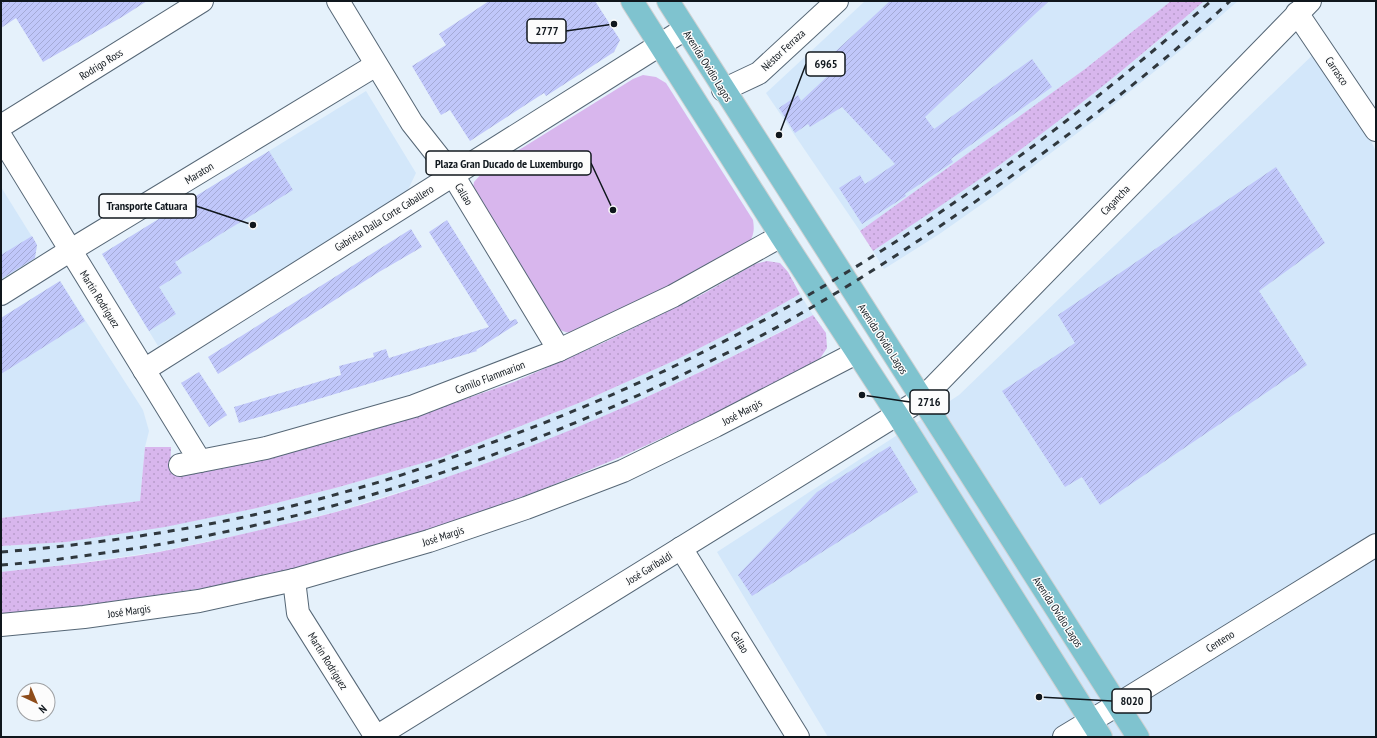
<svg xmlns="http://www.w3.org/2000/svg" width="1377" height="738" viewBox="0 0 1377 738" font-family="'PT Sans Narrow',sans-serif">
<style>
.built{fill:#d3e7fa}
.grass{fill:url(#grass-dots)}
.green{fill:#d8b6ed}
.building{fill:url(#building-hatch)}
.lines{fill:none;stroke-linecap:round;stroke-linejoin:round}
.minor-casing{stroke:#566776;stroke-width:24}
.major-casing{stroke:#cfd1d2;stroke-width:24}
.minor{stroke:#fff;stroke-width:22}
.major{stroke:#7fc3cf;stroke-width:22}
.rail{stroke:#30383e;stroke-width:3;stroke-dasharray:7 7;stroke-linecap:butt}
.labels{text-anchor:middle;stroke-width:3;stroke-linejoin:round;paint-order:stroke}
.street-label{font-size:11px;fill:#10171d;stroke:#fcfcfc}
.leader{fill:none;stroke:#10171d;stroke-width:1.5}
.callout-dot{fill:#10171d;stroke:#fcfcfc;stroke-width:1.5}
.callout{fill:#fcfcfc;stroke:#10171d;stroke-width:1.5}
.callout-label{font-size:12px;text-anchor:middle;font-weight:bold;fill:#10171d}
</style>
<defs>
<pattern id="grass-dots" width="8" height="8" patternUnits="userSpaceOnUse"><rect width="8" height="8" fill="#d8b6ed"/><path d="M2 2h.1M6 6h.1" fill="none" stroke="#b89ccb" stroke-width="1.8" stroke-linecap="round"/></pattern>
<pattern id="building-hatch" width="6" height="6" patternUnits="userSpaceOnUse"><rect width="6" height="6" fill="#c0c7fa"/><path d="M-1 1l2-2M0 6l6-6M5 7l2-2" fill="none" stroke="#a4aad6"/></pattern>
</defs>
<rect width="100%" height="100%" fill="#e5f1fb"/>
<!-- built -->
<g class="built">
<path d="M865,1h306l-86,68 -180,131 -45,31 -94,-138z"/>
<path d="M1204,1h34l-57,49 -85,69 -97,73 -61,43 -54,34 -11,-18 153,-106 69,-53 57,-46z"/>
<path d="M1321,47l55,104v586h-548l-111,-185 242,-157z"/>
<path d="M366,91l50,82 -11,23 -247,150 -56,-92z"/>
<path d="M1,187l36,58 -3,17 -33,20z"/>
<path d="M60,281l83,129 6,21 -4,16 -5,55 -139,16v-200z"/>
<path d="M800,294l13,21 -10,5 -76,39 -97,46 -88,38 -97,35 -110,34 -91,22 -87,18 -93,13 -63,7v-26l65,-4 191,-34 82,-21 101,-29 144,-57 94,-42 73,-37z"/>
</g>
<!-- grass -->
<g class="grass">
<path d="M1171,1h33c-57,50 -116,98 -176,143 -50,38 -103,72 -155,107l-13,-20 225,-162z"/>
<path d="M767,261l13,2 8,9 12,22 -49,28 -73,37 -94,42 -144,57 -101,29 -82,21 -92,19 -99,15 -65,4v-28l139,-17 5,-54h26l-1,23 9,5 92,-18 64,-16 75,-23 104,-36 91,-40 98,-48 52,-30z"/>
<path d="M813,315l13,18 1,15 -8,12 -120,61 -76,35 -75,31 -73,28 -89,28 -94,26 -81,18 -153,23 -57,6v-44c53,-6 106,-11 158,-20 41,-8 82,-17 122,-27 18,-4 37,-8 55,-13 166,-47 325,-116 477,-197z"/>
</g>
<!-- green -->
<path class="green" d="M643,75l13,2 10,6 87,137c2,13 0,17 -8,28l-165,84c-14,2 -18,0 -28,-9l-80,-131 2,-10 8,-9 151,-94z"/>
<!-- building -->
<g class="building">
<path d="M1,1h146l-25,16 -79,45 -27,-44 -15,10z"/>
<path d="M489,1h106l25,39 -6,12 -68,44 -2,-3 -74,48 -20,-31 -9,5 -29,-49 34,-21 -7,-11z"/>
<path d="M890,1h159l-124,116 9,12 98,-70 20,28 -101,72 2,3 -48,32 1,2 -44,28 -23,-36 21,-13 5,9 30,-20 -53,-57 -32,20 -2,-3 -13,9 -16,-25 19,-13 3,6 30,-28 -9,-9z"/>
<path d="M269,151l24,39 -118,72 7,11 -23,14 17,27 -27,17 -47,-77z"/>
<path d="M1276,167l49,76 -66,48 48,74 -207,140 -18,-28 -17,10 -63,-96 73,-48 -17,-28z"/>
<path d="M447,220l63,101 6,-2 2,4 -42,27 1,1 -238,72 -5,-16 107,-32 -2,-9 35,-9 -1,-4 13,-4 3,9 100,-31 -60,-95z"/>
<path d="M411,229l11,18 -43,25 -161,102 -10,-17z"/>
<path d="M32,236l5,9 -2,13 -34,21v-24z"/>
<path d="M60,281l25,40 -84,53v-56z"/>
<path d="M199,372l28,43 -18,12 -28,-44z"/>
<path d="M890,446l28,46 -166,104 -14,-21 79,-83z"/>
</g>
<g class="lines">
<!-- minor casing -->
<g class="minor-casing">
<g id="minor">
<path d="M338,1l74,122 41,52 106,175"/>
<path d="M1297,13l79,117"/>
<path d="M723,90l36,-17 78,-72"/>
<path d="M1,126l201,-125"/>
<path d="M1,137l199,324"/>
<path d="M1,294l70,-44 305,-185"/>
<path d="M144,370l541,-341"/>
<path d="M180,465l86,-17 148,-42 145,-56 114,-54 108,-60"/>
<path d="M681,548l117,189"/>
<path d="M294,580l4,33 78,124 546,-338 388,-398"/>
<path d="M1,625l83,-8 115,-16 95,-21 135,-39 97,-33 97,-37 92,-45 141,-73"/>
<path d="M1064,737l53,-32 259,-160"/>
</g>
</g>
<!-- major casing -->
<g class="major-casing">
<g id="major">
<path d="M632,1l149,235 116,178 204,323"/>
<path d="M668,1l470,736"/>
</g>
</g>
<!-- minor -->
<use href="#minor" class="minor"/>
<!-- major -->
<use href="#major" class="major"/>
<!-- rail -->
<g class="rail">
<path d="M1,552c122,-10 243,-30 361,-65 43,-12 86,-28 129,-44 74,-27 147,-58 218,-94 182,-92 349,-213 502,-348"/>
<path d="M1,565c41,-3 83,-9 124,-15 196,-30 386,-92 565,-179 37,-18 75,-36 110,-57 76,-43 149,-93 220,-144 73,-53 145,-108 210,-169"/>
</g>
</g>
<g class="labels">
<!-- street labels -->
<g class="street-label">
<text transform="translate(783 50) rotate(-43)" y="4">Néstor Ferraza</text>
<text transform="translate(101 64) rotate(-32)" y="4">Rodrigo Ross</text>
<text transform="translate(708 66) rotate(58)" y="4">Avenida Ovidio Lagos</text>
<text transform="translate(1337 71) rotate(56)" y="4">Carrasco</text>
<text transform="translate(199 173) rotate(-31)" y="4">Maraton</text>
<text transform="translate(464 194) rotate(59)" y="4">Callao</text>
<text transform="translate(1115 200) rotate(-46)" y="4">Cagancha</text>
<text transform="translate(384 218) rotate(-32)" y="4">Gabriela Dalla Corte Caballero</text>
<text transform="translate(100 299) rotate(58)" y="4">Martín Rodríguez</text>
<text transform="translate(883 339) rotate(57)" y="4">Avenida Ovidio Lagos</text>
<text transform="translate(490 377) rotate(-21)" y="4">Camilo Flammarion</text>
<text transform="translate(742 412) rotate(-28)" y="4">José Margis</text>
<text transform="translate(443 536) rotate(-18)" y="4">José Margis</text>
<text transform="translate(649 568) rotate(-32)" y="4">José Garibaldi</text>
<text transform="translate(129 611) rotate(-8)" y="4">José Margis</text>
<text transform="translate(1058 612) rotate(57)" y="4">Avenida Ovidio Lagos</text>
<text transform="translate(1220 641) rotate(-32)" y="4">Centeno</text>
<text transform="translate(740 642) rotate(58)" y="4">Callao</text>
<text transform="translate(328 661) rotate(58)" y="4">Martín Rodríguez</text>
</g>
</g>
<!-- callouts -->
<path class="leader" d="M614 24L566 31M779 135L806 64M613 210L591 163M253 225L196 206M862 395L910 402M1039 697L1112 701"/>
<g class="callout-dot">
<circle cx="614" cy="24" r="4"/>
<circle cx="779" cy="135" r="4"/>
<circle cx="613" cy="210" r="4"/>
<circle cx="253" cy="225" r="4"/>
<circle cx="862" cy="395" r="4"/>
<circle cx="1039" cy="697" r="4"/>
</g>
<g class="callout">
<rect x="527" y="19" width="39" height="24" rx="4"/>
<rect x="806" y="52" width="39" height="24" rx="4"/>
<rect x="426" y="151" width="165" height="24" rx="4"/>
<rect x="99" y="194" width="97" height="24" rx="4"/>
<rect x="910" y="390" width="39" height="24" rx="4"/>
<rect x="1112" y="689" width="39" height="24" rx="4"/>
</g>
<g class="callout-label">
<text x="547" y="35">2777</text>
<text x="826" y="68">6965</text>
<text x="509" y="168">Plaza Gran Ducado de Luxemburgo</text>
<text x="147" y="210">Transporte Catuara</text>
<text x="929" y="406">2716</text>
<text x="1132" y="705">8020</text>
</g>
<!-- border -->
<rect width="1377" height="738" fill="none" stroke="#10171d" stroke-width="4"/>
<!-- north arrow -->
<g transform="translate(36 702) rotate(136)"><circle r="19" fill="#fcfcfc" stroke="#9ea0a3"/>
<path d="M0-3L7 15L0 10L-7 15Z" fill="#8e4c1a"/>
<text y="-6" font-size="11" font-weight="bold" text-anchor="middle" fill="#10171d">N</text>
</g>
</svg>
